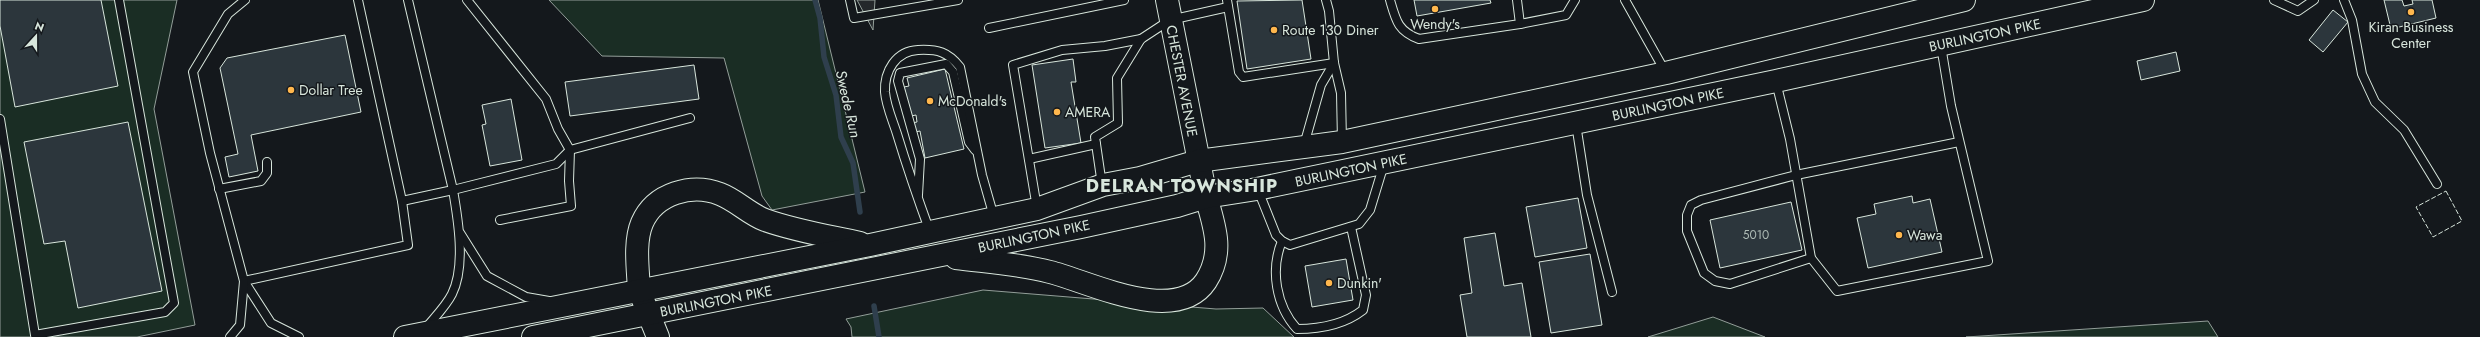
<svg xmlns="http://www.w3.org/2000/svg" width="2480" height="337" viewBox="0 0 2480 337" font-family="Jost,sans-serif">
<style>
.green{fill:#1a2d24;stroke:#939e99}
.parking{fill:#24282b;stroke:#939e99}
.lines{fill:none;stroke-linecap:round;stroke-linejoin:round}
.stream{stroke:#2f3f4d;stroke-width:5.5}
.building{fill:#2c363c;stroke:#d8e6dc}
.lane-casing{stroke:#d8e6dc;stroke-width:10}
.secondary-casing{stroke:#d8e6dc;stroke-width:24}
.highway-casing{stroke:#d8e6dc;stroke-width:24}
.lane{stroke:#14181c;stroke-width:8}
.secondary{stroke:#14181c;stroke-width:22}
.highway{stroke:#14181c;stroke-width:22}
.fence{stroke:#d8e6dc;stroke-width:1;stroke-dasharray:5 2;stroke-linecap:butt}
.poi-dot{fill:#ffb74d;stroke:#14181c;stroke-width:1.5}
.labels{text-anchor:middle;stroke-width:3;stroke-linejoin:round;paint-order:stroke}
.number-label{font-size:12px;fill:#adbab4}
.poi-label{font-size:14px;fill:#d8e6dc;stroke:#14181c;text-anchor:start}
.street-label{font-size:14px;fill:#d8e6dc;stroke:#14181c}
.water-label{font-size:15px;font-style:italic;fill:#d8e6dc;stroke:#14181c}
.district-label{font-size:18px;font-weight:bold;letter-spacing:1px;fill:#d8e6dc;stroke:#14181c}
</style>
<rect width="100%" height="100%" fill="#14181c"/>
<!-- green -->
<g class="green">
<path d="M0,0h177l-23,109 41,216 -58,12h-137z"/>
<path d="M549,0h269l47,192 -93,18 -10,-14 -38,-138 -122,-2z"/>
<path d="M983,290l233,19 47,-1 31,29h-442l-1,-10 -5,-8z"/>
<path d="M1713,317l52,20h-117z"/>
<path d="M2208,321l10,16h-252z"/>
</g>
<!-- parking -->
<path class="parking" d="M857,0h18l-2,30z"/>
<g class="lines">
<!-- stream -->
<g class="stream">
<path d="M815,0l5,18 4,39 12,38 5,42 12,26 7,49"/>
<path d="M874,306l5,31"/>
</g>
</g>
<!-- building -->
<g class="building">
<path d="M0,0h101l17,86 -103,21 -15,-81z"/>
<path d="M1302,0l9,59 -64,10 -10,-68z"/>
<path d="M1414,0h76l1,3 -74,13z"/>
<path d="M2384,0h18l2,6 9,-2 -1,-4h20l4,18 -45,11z"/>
<path d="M2333,10l15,12 -25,30 -14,-12z"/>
<path d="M345,35l16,77 -110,23 7,36 -29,6 -4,-20 13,-3 -18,-86 7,-10z"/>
<path d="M2176,52l4,19 -39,9 -4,-19z"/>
<path d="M1073,59l3,23h-5l10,61 -36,5 -13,-83z"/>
<path d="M694,65l5,34 -129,17 -5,-34z"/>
<path d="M945,69l19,80 -39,9 -5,-27 -5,1 -3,-9 5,-1 -1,-7 -5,1 -7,-29 5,-1 -2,-8z"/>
<path d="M511,99l11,61 -32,6 -8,-41 4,-1 -4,-19z"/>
<path d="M128,122l34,169 -84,17 -13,-67 -21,3 -20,-102z"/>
<path d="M1912,196l1,7 17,-4 12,53 -74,16 -11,-50 19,-4 -2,-10z"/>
<path d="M1578,198l9,50 -52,9 -9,-50z"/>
<path d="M1791,202l11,48 -82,18 -10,-48z"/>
<path d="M1495,233l9,53 18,-3 9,54h-64l-7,-42 12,-2 -8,-55z"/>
<path d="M1590,254l12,71 -51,8 -12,-71z"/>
<path d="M1346,259l7,41 -41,7 -7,-41z"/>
</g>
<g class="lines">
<!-- lane casing -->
<g class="lane-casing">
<g id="lane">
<path d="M245,0l-17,14 -35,58 17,81 34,128 27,42 28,14"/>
<path d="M467,0l79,99 12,30 12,21 -1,31 2,25 -71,14"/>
<path d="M850,0l4,18 104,-18"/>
<path d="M1227,0l12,72 4,5 91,-14"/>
<path d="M1326,0l3,11 5,52 7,30 1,49"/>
<path d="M1390,0c6,21 8,31 29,39l101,-15 -3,-24"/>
<path d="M1625,0l41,73"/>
<path d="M2274,0l24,11 16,-11"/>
<path d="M2344,0l8,20 10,54 13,28 29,28 33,54"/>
<path d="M1520,24l46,-9 9,-15"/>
<path d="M989,28l135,-28"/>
<path d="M1776,82l14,57 21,119 26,33 151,-30 -37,-155 -10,-60"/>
<path d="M0,119l35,216 130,-23 9,-9 -55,-303"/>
<path d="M1576,124l11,71 25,97"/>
<path d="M1304,145l17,-60 13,-22"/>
<path d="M1029,159l67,-15"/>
<path d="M1102,185l-7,-48 23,-14 -1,-45 24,-39 29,-19 58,-13"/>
<path d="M219,189l42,-8 6,-8v-11"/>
<path d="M1258,190l18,45 6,6 8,4 69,-21 11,-14 14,-46"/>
<path d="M918,195l2,-36 -22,-78 2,-8 46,-9 7,8 16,70 6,8"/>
<path d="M402,201l51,-11 -45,-190"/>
<path d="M1037,208l-24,-143 49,-15 43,-4 36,-7"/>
<path d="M930,232c-12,-33 -23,-65 -33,-98 -4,-13 -11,-28 -12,-42 -1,-21 11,-41 33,-42 20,-1 30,2 42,17l22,108 12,42"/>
<path d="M460,233l27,43 39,21 23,4"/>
<path d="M1282,241c-12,29 -6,65 15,88 23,0 48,-5 66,-19l3,-15 -15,-68"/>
<path d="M1811,258l-81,26 -15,-3 -11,-8 -17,-42v-16l4,-10 10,-5 95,-25 163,-33"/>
<path d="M244,281l164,-36 -6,-44 -44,-201"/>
<path d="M426,328c8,-10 20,-22 26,-34 14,-28 6,-75 1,-104l103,-26 14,-14 120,-32"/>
<path d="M230,337l10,-12 4,-44"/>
</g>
</g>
<!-- secondary casing -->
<g class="secondary-casing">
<g id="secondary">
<path d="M1167,0l39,197"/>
<path d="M639,290l19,47"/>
</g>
</g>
<!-- highway casing -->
<g class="highway-casing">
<g id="highway">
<path d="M956,258c31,4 64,6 94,14 40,10 126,54 156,9 18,-28 9,-54 0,-84"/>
<path d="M639,290c-1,-21 -5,-48 3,-67 13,-30 50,-40 78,-29 16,6 29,20 45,26 31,11 63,16 95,23"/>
<path d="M405,337l465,-92 167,-36 66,-24 37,-7 58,-17 144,-19 324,-69 298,-73"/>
<path d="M533,337l548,-110 96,-21 29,-9 51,-8 519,-108 367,-81"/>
</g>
</g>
<!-- lane -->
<use href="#lane" class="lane"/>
<!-- secondary -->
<use href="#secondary" class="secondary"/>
<!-- highway -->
<use href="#highway" class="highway"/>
<!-- fence -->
<path class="fence" d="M2446,191l16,30 -29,16 -17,-30z"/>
</g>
<!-- markers -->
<g class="poi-dot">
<circle cx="1435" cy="9" r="4"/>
<circle cx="2411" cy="12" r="4"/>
<circle cx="1274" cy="30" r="4"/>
<circle cx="291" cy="90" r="4"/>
<circle cx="930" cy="101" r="4"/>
<circle cx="1057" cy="112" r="4"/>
<circle cx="1899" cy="235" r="4"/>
<circle cx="1329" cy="283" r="4"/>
</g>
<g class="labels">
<!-- number labels -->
<g class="number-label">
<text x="1756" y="239">5010</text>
</g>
<!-- poi labels -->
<g class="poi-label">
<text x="1435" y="29" text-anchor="middle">Wendy's</text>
<text x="2411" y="32" text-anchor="middle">Kiran Business<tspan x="2411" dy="16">Center</tspan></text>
<text x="1282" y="35">Route 130 Diner</text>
<text x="299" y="95">Dollar Tree</text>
<text x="938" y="106">McDonald's</text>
<text x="1065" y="117">AMERA</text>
<text x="1907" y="240">Wawa</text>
<text x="1337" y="288">Dunkin'</text>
</g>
<!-- street labels -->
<g class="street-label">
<text transform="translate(1985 35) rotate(-12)" y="5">BURLINGTON PIKE</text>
<text transform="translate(1182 81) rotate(79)" y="5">CHESTER AVENUE</text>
<text transform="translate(1668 104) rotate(-12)" y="5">BURLINGTON PIKE</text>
<text transform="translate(1351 170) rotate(-12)" y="5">BURLINGTON PIKE</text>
<text transform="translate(1034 236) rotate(-12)" y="5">BURLINGTON PIKE</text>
<text transform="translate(716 301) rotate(-11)" y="5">BURLINGTON PIKE</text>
</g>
<!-- water labels -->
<g class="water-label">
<text transform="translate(848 104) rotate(77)" y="5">Swede Run</text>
</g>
<!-- district labels -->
<g class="district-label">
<text x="1182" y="192">DELRAN TOWNSHIP</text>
</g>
</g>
<!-- north arrow -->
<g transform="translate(36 36) rotate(21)" stroke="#14181c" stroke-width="3" paint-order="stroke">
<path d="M0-3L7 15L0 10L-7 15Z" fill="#d8e6dc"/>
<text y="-6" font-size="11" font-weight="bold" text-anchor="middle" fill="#d8e6dc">N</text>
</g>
</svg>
